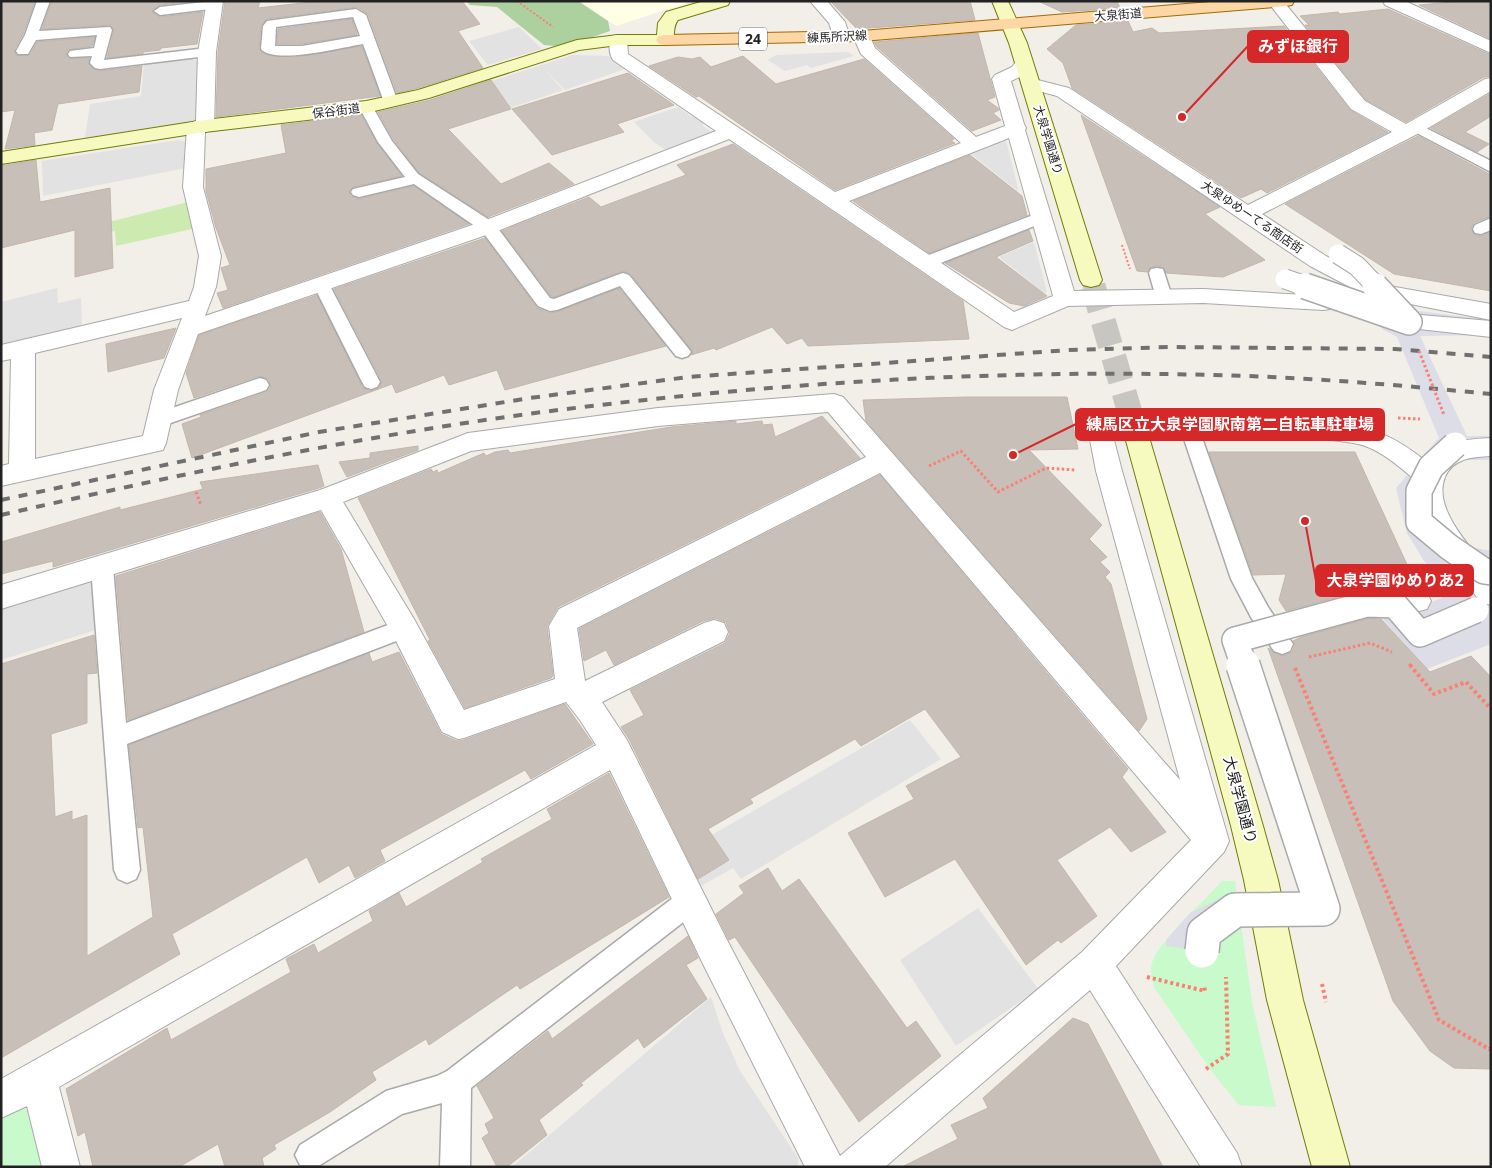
<svg xmlns="http://www.w3.org/2000/svg" width="1492" height="1168" viewBox="0 0 1492 1168" font-family="'Open Sans','Noto Sans JP',sans-serif">
<style>
.education{fill:#ffffe5}
.grass{fill:#cdebb0}
.forest{fill:#add19e}
.park{fill:#c8facc}
.parking{fill:#e2e2e2}
.plaza{fill:#dddde8}
.building{fill:#c7bfb8;stroke:#c4b6ab}
.lines{fill:none;stroke-linecap:round;stroke-linejoin:round}
.secondary-tunnel-far1{stroke:#c8c6c1;stroke-width:19;stroke-dasharray:19 9;stroke-linecap:butt}
.secondary-tunnel{stroke:#c8c6c1;stroke-width:25;stroke-dasharray:25 12;stroke-linecap:butt}
.lane-casing{stroke:#a9a9a9;stroke-width:3}
.street-casing{stroke:#a9a9a9;stroke-width:2}
.secondary-casing{stroke:#707d05;stroke-width:2}
.primary-casing{stroke:#a06b00;stroke-width:2}
.path-far2{stroke:#fa8072;stroke-width:2;stroke-dasharray:2 2;stroke-linecap:butt}
.path-far1{stroke:#fa8072;stroke-width:3;stroke-dasharray:2.5 2.5;stroke-linecap:butt}
.path{stroke:#fa8072;stroke-width:4;stroke-dasharray:3 3;stroke-linecap:butt}
.lane{fill:#fff;fill-rule:evenodd}
.street{fill:#fff;fill-rule:evenodd}
.secondary{fill:#f7fabf;fill-rule:evenodd}
.primary{fill:#fcd6a4;fill-rule:evenodd}
.rail{stroke:#707070;stroke-width:4;stroke-dasharray:9 9;stroke-linecap:butt}
.street-bridge-far2-casing{stroke:#a9a9a9;stroke-width:21;stroke-linecap:butt}
.street-bridge-far1-casing{stroke:#a9a9a9;stroke-width:28;stroke-linecap:butt}
.street-bridge-casing{stroke:#a9a9a9;stroke-width:36;stroke-linecap:butt}
.path-bridge{stroke:#fa8072;stroke-width:3;stroke-dasharray:2.5 2.5;stroke-linecap:butt}
.street-bridge-far2{stroke:#fff;stroke-width:19}
.street-bridge-far1{stroke:#fff;stroke-width:25}
.street-bridge{stroke:#fff;stroke-width:33}
.labels{text-anchor:middle;stroke-width:4;stroke-linejoin:round;paint-order:stroke}
.far-street-label{font-size:12px;fill:#222;stroke:#fff}
.shield{fill:#fff;stroke:#646464;stroke-width:1}
.shield-label{font-size:14px;font-weight:bold;fill:#222}
.street-label{font-size:15px;fill:#222;stroke:#fff}
.leader{fill:none;stroke:#d62828;stroke-width:2}
.callout-dot{fill:#d62828;stroke:#fff;stroke-width:2}
.callout{fill:#d62828;stroke:#d62828;stroke-width:2}
.callout-label{font-size:16px;text-anchor:middle;font-weight:bold;fill:#fff}
</style>
<rect width="100%" height="100%" fill="#f2efe9"/>
<!-- education -->
<path class="education" d="M579,1h114l-77,25z"/>
<!-- grass -->
<path class="grass" d="M192,201v28l-76,17 -1,-15 -24,5 -2,-9z"/>
<!-- forest -->
<path class="forest" d="M466,1h112l30,20 2,10 -29,10 -25,5 -12,-1 -47,-38 -27,-2z"/>
<!-- park -->
<g class="park">
<path d="M1222,881h13l17,121 24,105 -37,-2 -27,-33 -58,-85c-2,-8 -5,-18 -1,-27 9,-21 52,-60 69,-79z"/>
<path d="M21,1107l17,8 10,52h-47v-48z"/>
</g>
<!-- parking -->
<g class="parking">
<path d="M519,27l23,22 -54,16 -19,-24z"/>
<path d="M848,52l6,4 -43,12 -4,-3 -22,6 -17,-11 8,-5z"/>
<path d="M573,55l36,1 16,13 -60,21 -22,-22 20,22 -56,19 -25,-25z"/>
<path d="M190,58l11,4 -3,56 -3,3 -110,17 5,-34 51,-8 3,-32z"/>
<path d="M678,107l14,10 4,-2 10,7 -4,3 9,7 -45,18 -12,-8 -20,-20z"/>
<path d="M178,140l8,2v26l-143,28 -1,-35z"/>
<path d="M1006,140l13,52 -49,-39z"/>
<path d="M1034,242l13,50 -3,1 -45,-36z"/>
<path d="M57,288l1,15 23,-5 1,28 -81,19v-43z"/>
<path d="M84,580l10,5 2,45 -95,30v-55z"/>
<path d="M910,720l31,39 -200,120 -8,-11 -32,18 -17,-35z"/>
<path d="M978,908l60,81 -82,57 -56,-86z"/>
<path d="M711,997l12,36 17,38 58,87v9h-286z"/>
</g>
<!-- plaza -->
<path class="plaza" d="M1338,250l73,60 80,10v15l-71,1 47,100h24v24h-30l-22,12 1,58 30,17 21,4v93l-64,25 -47,-53h-19l-117,33 88,272 -87,-1 -27,19 -4,14 -48,-7v-6l24,-27 39,-19 83,2 -88,-264 125,-31 -4,-9 59,-5 17,19 21,-8 -4,-14 -31,-51 -11,-45 43,-50 -42,-101 -15,-8 -2,-7 6,-14 -60,-51z"/>
<!-- building -->
<g class="building">
<path d="M1,1h34l-12,33 -9,16 2,5h14l7,-13 58,-5 -3,9 -24,4 -2,3 2,5h21v6l5,5 6,2 42,-5 -3,26 -81,12 -6,26 -18,3 1,12 -30,4 10,-39 -14,2z"/>
<path d="M52,1h142l-34,4 -8,7 8,5 43,-5 -6,32 -36,4 -1,2 -17,2v2l-36,4 7,-28 -4,-5 -68,4z"/>
<path d="M225,1h35l-2,7 62,-7h142l18,23 -22,7 25,37 -65,20 -21,5 -29,-79 -11,-7 -90,12 -6,7 -2,23 9,6 26,2 68,-11 18,50 -164,21 2,-65z"/>
<path d="M830,1h140l5,19 -118,9z"/>
<path d="M1038,1h79l3,7 -58,4z"/>
<path d="M1462,1h29v38l-72,-34z"/>
<path d="M1388,9l103,46v21l-7,1 -78,45 -40,-22 -61,-75h4l-9,-9 38,-4 2,2z"/>
<path d="M352,19l5,16 -55,9h-25l1,-15z"/>
<path d="M1128,21l5,11 19,-4 7,5 125,-7 66,84 38,22 -121,61 -6,-4 -20,9 -169,-110 -9,-25 -16,-14 29,-24z"/>
<path d="M978,33l17,64 -8,3 11,8 1,2 -6,3 8,7 -29,11 -95,-84 -3,-5z"/>
<path d="M743,56l33,28 88,-25 90,80 -3,2 4,2 -120,47 -136,-94 -3,1 -47,-31 29,-9 14,2 8,-2 11,10z"/>
<path d="M628,73l46,32 -57,19 7,8 -72,23 -40,-46z"/>
<path d="M491,80l20,29 -63,20 53,55 48,-21 25,21 -86,33 -69,-44 -25,-33 -16,-28 52,-12z"/>
<path d="M1491,93v23l-26,16 24,12 -12,8 -46,-24z"/>
<path d="M361,115l16,28 25,33 -49,11 -4,4 2,5 8,3 55,-13 55,38 -246,84 -6,-15 11,-3 -7,-22 9,-3 -14,-37 -10,-37v-22l80,-16 -5,-28z"/>
<path d="M1081,115l139,92 -15,7 60,46 -42,17 -57,-4 -3,-6 -6,-1 -6,1 -4,5 -10,-1z"/>
<path d="M1418,136l73,39v41l-17,7 -3,5 4,7 7,1 9,-4v59l-97,-17 -109,-70z"/>
<path d="M733,144l230,157 6,38 -161,7 -6,-8 -15,6 -15,-17 -56,23 -2,-2 -23,7 2,-3 -4,-5 -59,-74 -8,-2 -68,26 -3,-1 -49,-65 87,-34 12,10 85,-32 -9,-10z"/>
<path d="M970,155l52,41 5,19 -98,38 -76,-52z"/>
<path d="M36,160l4,42 70,-14 3,80 -38,9v-47l-74,18v-82z"/>
<path d="M1029,230l4,11 -37,16 51,39 -23,10 -15,-3 -64,-40z"/>
<path d="M485,238l52,70 12,5 8,-1 62,-24 47,58 -161,44 -8,-20 -48,15 -5,-10 -48,18 -4,-9 -200,74 -10,-34 19,-7 -1,-2 67,-23 4,-6 -3,-7 -9,-3 -65,22 -8,-25 13,-38 118,-40 46,93 7,3 8,-2 4,-8 -48,-92z"/>
<path d="M176,328l-12,30 -56,14 -2,-28z"/>
<path d="M967,397h100l11,52 -49,1 73,75 -13,14 18,18 -7,5 10,10 -5,5 6,7 36,135 -8,12 -273,-310 -3,-21z"/>
<path d="M822,416l38,42 -302,149 -11,19 6,50 -2,2 -86,30 -37,-67 2,-1 -72,-142 73,-29 2,3 4,-2 1,3 46,-20 2,3 9,-4 13,-2 2,3 161,-26 65,-6v3l26,-3 1,4 9,-1 3,13z"/>
<path d="M418,446v4l-71,27 -8,-15 31,-4v-5z"/>
<path d="M1209,452h146l56,121 -59,1 11,16 -77,21 -7,-11 7,-26 -33,1z"/>
<path d="M318,465l6,21 -5,2 -266,79v-6l-52,13v-32l119,-35v3l83,-21 -3,-7z"/>
<path d="M880,475l248,294 -6,8 44,55 -35,20 -21,-25 -53,33 40,56 -36,27 -3,-3 -32,25 -71,-106 -70,38 -37,-64 66,-34 -8,-13 55,-29 -36,-48 -64,37 -6,-7 -105,60 3,4 -45,26 21,31 -31,19 -69,-140 -8,-12 23,-12 -14,-25 95,-47 5,-10 -4,-11 -11,-4 -12,3 -89,44 -8,-15 -22,11 -5,-32z"/>
<path d="M320,512l21,37 23,83 -236,88 -12,-144z"/>
<path d="M1369,618l12,1 49,53 41,-16 20,21v392l-37,-1 -24,-17 -37,-50 -125,-353 15,8 9,-4 3,-7 -2,-4 8,-4z"/>
<path d="M94,635l3,38 -10,1v49l-36,11 4,83 17,-6v9l15,-5v141l66,-39 -10,-90 -5,1 -9,-83 240,-92 3,9 27,-10 42,82 16,7 7,-1 101,-36 28,40 -62,35 -6,-9 -145,80 5,11 -30,17 -6,-13 -30,18 -12,-26 -135,77 8,20 -179,104v-394z"/>
<path d="M609,773l60,124 -149,92 -3,-4 -88,60 -3,-6 -54,33 4,8 -46,32 -56,33 2,4 -14,9 2,9h-39l-7,-23 -39,23h-86l-8,-35 -7,4 -12,-47 101,-61 4,12 120,-68 -5,-13 28,-15 4,9 55,-32 -4,-10 30,-18 7,14 77,-45 -2,-3 71,-40 -5,-10z"/>
<path d="M768,868l14,23 17,-12 108,149 9,-7 25,35 -82,66 -124,-185 -6,3 -13,-26 28,-21 -5,-7z"/>
<path d="M688,936l10,22 -12,7 21,34 -63,49 -6,-10 -57,45 2,2 -44,35 8,15 -40,32h-10l-15,-29 7,-5 -4,-9 9,-6 -17,-32 71,-55 4,8z"/>
<path d="M1073,1018l15,6 75,143h-261l56,-28 -7,-14 37,-17 -5,-10z"/>
</g>
<g class="lines">
<!-- secondary-tunnel-far1 -->
<path class="secondary-tunnel-far1" d="M1091,280l2,7"/>
<!-- secondary-tunnel -->
<path class="secondary-tunnel" d="M1093,286l44,151"/>
<!-- lane casing -->
<g class="lane-casing">
<g id="lane">
<path d="M37,1h13l-11,30 71,-4 2,3 -8,30 103,-12 7,4 -7,4 -107,13 -5,-1 -5,-5 2,-7 -22,1 -2,-3 2,-3 24,-3 3,-13 -61,5 -8,14h-10l-2,-3 9,-16z"/>
<path d="M213,1l6,1 1,3 -1,3 -59,7 -6,-4 6,-4z"/>
<path d="M356,9l10,6 32,87 -2,3h-10l-2,-3 -21,-58c-19,3 -89,21 -102,5l2,-23 4,-5zM353,17l7,19 -58,10h-27l1,-19z"/>
<path d="M366,103l5,1 21,37 26,33 76,49 56,75 4,1 63,-24 6,-2 6,2 59,73 3,4 -3,4 -6,2 -6,-2 -56,-70 -63,24 -7,1 -12,-5 -56,-75 -68,-47 -55,13 -6,-2 -2,-3 2,-3 52,-12 -27,-35 -19,-35 2,-3z"/>
<path d="M1416,123l75,38v11l-80,-42 -2,-3 2,-3z"/>
<path d="M1041,212l6,1 2,4 -2,4 -114,45 -6,1 -6,-1 -2,-4 2,-4z"/>
<path d="M1491,218v12l-10,4 -6,-1 -2,-4 2,-4z"/>
<path d="M1157,268l6,1 9,28 -3,4 -6,2 -6,-2 -8,-28 2,-4z"/>
<path d="M321,278l6,2 2,4 51,98 -3,5 -6,2 -6,-2 -3,-5 -49,-98 2,-4z"/>
<path d="M260,378l6,2 3,5 -3,5 -107,37 -7,-2 -2,-5 2,-5z"/>
<path d="M1188,417l7,2 2,5 55,154 16,29 25,37 -3,7 -8,3 -8,-3 -22,-32 -21,-40 -52,-155 2,-5z"/>
<path d="M102,558l7,3 4,6 13,156 278,-104 8,2 3,7 -3,7 -285,109 13,126 -4,9 -9,4 -9,-4 -4,-9 -23,-303 4,-6z"/>
<path d="M691,887l9,4 4,9 -4,9 -229,179 -1,79h-30l2,-64 -40,11 -82,51h-20l-5,-10 5,-10 86,-54 51,-15 10,-5 235,-180z"/>
</g>
</g>
<!-- street casing -->
<g class="street-casing">
<g id="street">
<path d="M207,1h16l-7,51 -2,74 -2,4 -7,2 -2,55 18,69 -5,31 -11,29 276,-94 235,-91 -103,-71c-4,-6 -5,-18 -1,-24l6,-1 6,1 3,4 1,14 207,138 126,-49 -100,-89 -8,-18 3,-4 6,-1 6,1 7,16 101,89 29,-11 -13,-47 3,-4 17,-8 6,-8 6,-1 6,1 3,4 -9,12 -13,6 13,43 2,4 -1,2 49,161 129,-2 120,7 29,-3 8,2 3,5 -3,5 -37,5 -120,-7 -135,3 -56,24 -8,-3 -275,-188 -234,93 -297,102 -20,56 -12,53 -3,7 -162,36v-20l8,-2 2,-105 -10,2v-16l188,-44 5,-14 5,-31 -16,-69 4,-60 2,-4 7,-2 2,-69zM1009,138l44,158 -39,16 -165,-111zM182,318l-28,72 -11,46 -108,23v-106z"/>
<path d="M810,1h17l18,21 5,15 -3,4 -6,1 -6,-1 -6,-18z"/>
<path d="M1267,1h16l82,100 41,23 79,-45 6,-1v13l-68,40 -161,83 64,42 52,28 113,20v16l-126,-25 -55,-29 -253,-170 -33,-9 -3,-4 3,-4 6,-1 39,10 179,117 144,-73 -41,-23z"/>
<path d="M1383,1h22l86,40v12l-106,-48z"/>
<path d="M1409,314l82,7v16l-90,-10 -3,-5 3,-5z"/>
<path d="M834,394l9,3 337,383 -84,-309 -6,-31 8,-16 19,-7 32,-2 182,7c43,6 62,13 96,40 14,-21 41,-23 64,-24v18c-18,1 -38,2 -46,21 -11,27 16,59 32,79 4,5 12,12 14,19 1,8 0,21 0,30l-10,-3c-20,-25 -71,-88 -63,-120 -18,-14 -37,-33 -60,-38 -8,-2 -18,-3 -27,-4l-182,-7 -29,2 -6,5 8,31 107,370 -5,11 -108,114 121,187 5,14h-41l-111,-177 -205,177h-80l-103,-205 -92,-192 -551,317 21,80h-38l-15,-61 -26,12v-39l595,-334 -16,-25 -14,-18 -102,36 -6,1 -16,-7 -48,-95 -73,-127 -320,99v-24l319,-95 148,-57 190,-25zM828,412l38,45 -307,152 -10,17 6,53 -91,31 -50,-91 -71,-117 128,-51 187,-25zM880,473l311,367 -109,112 -242,204 -114,-218 -99,-198 -25,-38 122,-61 4,-9 -4,-9 -10,-3 -10,3 -119,58 -8,-53z"/>
<path d="M1417,589l10,4 4,8 -4,8 -32,8 -10,-4 -4,-8 4,-8z"/>
</g>
</g>
<!-- secondary casing -->
<g class="secondary-casing">
<g id="secondary">
<path d="M704,1h26l-2,4 -50,15c-6,7 -2,16 -7,24l-6,1h-47l-39,5 -150,48 -63,15 -161,19 -204,32v-12l204,-32 161,-19 52,-11 159,-50 41,-5h39l1,-12 8,-11z"/>
<path d="M992,1h16l19,42 75,237 -3,5 -8,2 -8,-2 -3,-5 -71,-237z"/>
<path d="M1137,428l9,2 3,7 114,389 15,54 25,120 47,167h-38l-45,-167 -23,-120 -13,-54 -106,-389 3,-7z"/>
</g>
</g>
<!-- primary casing -->
<g class="primary-casing">
<path id="primary" d="M1222,1h72l-2,4 -6,1 -424,35 -197,4 -6,-1 -3,-4 3,-4 6,-1 197,-4z"/>
</g>
<!-- path-far2 -->
<g class="path-far2">
<path d="M517,1l36,26"/>
<path d="M1122,245l8,24"/>
</g>
<!-- path-far1 -->
<g class="path-far1">
<path d="M1398,418l22,1"/>
<path d="M929,466l32,-15 37,41 48,-24 30,2"/>
<path d="M196,492l5,13"/>
<path d="M1309,657l61,-14 22,9"/>
<path d="M1409,664l2,2"/>
</g>
<!-- path -->
<g class="path">
<path d="M1410,665l24,29 32,-12 25,27"/>
<path d="M1295,668l144,352 50,29 2,-1"/>
<path d="M1147,977l58,14 -1,-5"/>
<path d="M1322,984l4,18"/>
<path d="M1206,1069l22,-15 -2,-77"/>
</g>
<!-- lane -->
<use href="#lane" class="lane"/>
<!-- street -->
<use href="#street" class="street"/>
<!-- secondary -->
<use href="#secondary" class="secondary"/>
<!-- primary -->
<use href="#primary" class="primary"/>
<!-- rail -->
<g class="rail">
<path d="M1,500l318,-68 211,-34 158,-21 381,-27 102,-3 224,2 96,8"/>
<path d="M1,515c176,-40 354,-78 534,-102 224,-29 451,-44 677,-38 94,2 186,10 279,19"/>
</g>
<!-- street-bridge-far2 casing -->
<g class="street-bridge-far2-casing">
<g id="street-bridge-far2">
<path d="M1338,254l19,12 20,21"/>
<path d="M1285,279l23,8"/>
</g>
</g>
<!-- street-bridge-far1 casing -->
<g class="street-bridge-far1-casing">
<g id="street-bridge-far1">
<path d="M1305,286l104,36 -34,-36"/>
<path d="M1455,445l-24,22 -12,24v31l30,25 35,24 7,1"/>
<path d="M1244,666l-9,-26 132,-36 28,1 25,29 56,-24"/>
</g>
</g>
<!-- street-bridge casing -->
<g class="street-bridge-casing">
<path id="street-bridge" d="M1202,951l2,-18 31,-23 88,-1 -80,-244"/>
</g>
<!-- path-bridge -->
<path class="path-bridge" d="M1419,351l25,64"/>
<!-- street-bridge-far2 -->
<use href="#street-bridge-far2" class="street-bridge-far2"/>
<!-- street-bridge-far1 -->
<use href="#street-bridge-far1" class="street-bridge-far1"/>
<!-- street-bridge -->
<use href="#street-bridge" class="street-bridge"/>
</g>
<g class="labels">
<!-- far-street labels -->
<g class="far-street-label">
<text transform="translate(1118 15) rotate(-5)" y="4">大泉街道</text>
<text transform="translate(837 37) rotate(-3)" y="4">練馬所沢線</text>
<text transform="translate(336 111) rotate(-7)" y="4">保谷街道</text>
<text transform="translate(1048 140) rotate(73)" y="4">大泉学園通り</text>
<text transform="translate(1252 217) rotate(34)" y="4">大泉ゆめーてる商店街</text>
</g>
<!-- shield labels -->
<rect class="shield" x="739" y="27.5" width="28" height="23" rx="4"/>
<g class="shield-label">
<text x="753" y="44">24</text>
</g>
<!-- street labels -->
<g class="street-label">
<text transform="translate(1240 800) rotate(75)" y="5">大泉学園通り</text>
</g>
</g>
<!-- callouts -->
<path class="leader" d="M1182 117L1248 46M1013 455L1076 424M1305 521L1316 581"/>
<g class="callout-dot">
<circle cx="1182" cy="117" r="5"/>
<circle cx="1013" cy="455" r="5"/>
<circle cx="1305" cy="521" r="5"/>
</g>
<g class="callout">
<rect x="1248" y="31" width="100" height="31" rx="5"/>
<rect x="1076" y="409" width="308" height="31" rx="5"/>
<rect x="1316" y="565" width="157" height="31" rx="5"/>
</g>
<g class="callout-label">
<text x="1298" y="52">みずほ銀行</text>
<text x="1230" y="430">練馬区立大泉学園駅南第二自転車駐車場</text>
<text x="1395" y="586">大泉学園ゆめりあ2</text>
</g>
<!-- border -->
<rect width="1492" height="1168" fill="none" stroke="#222222" stroke-width="5"/>
</svg>
